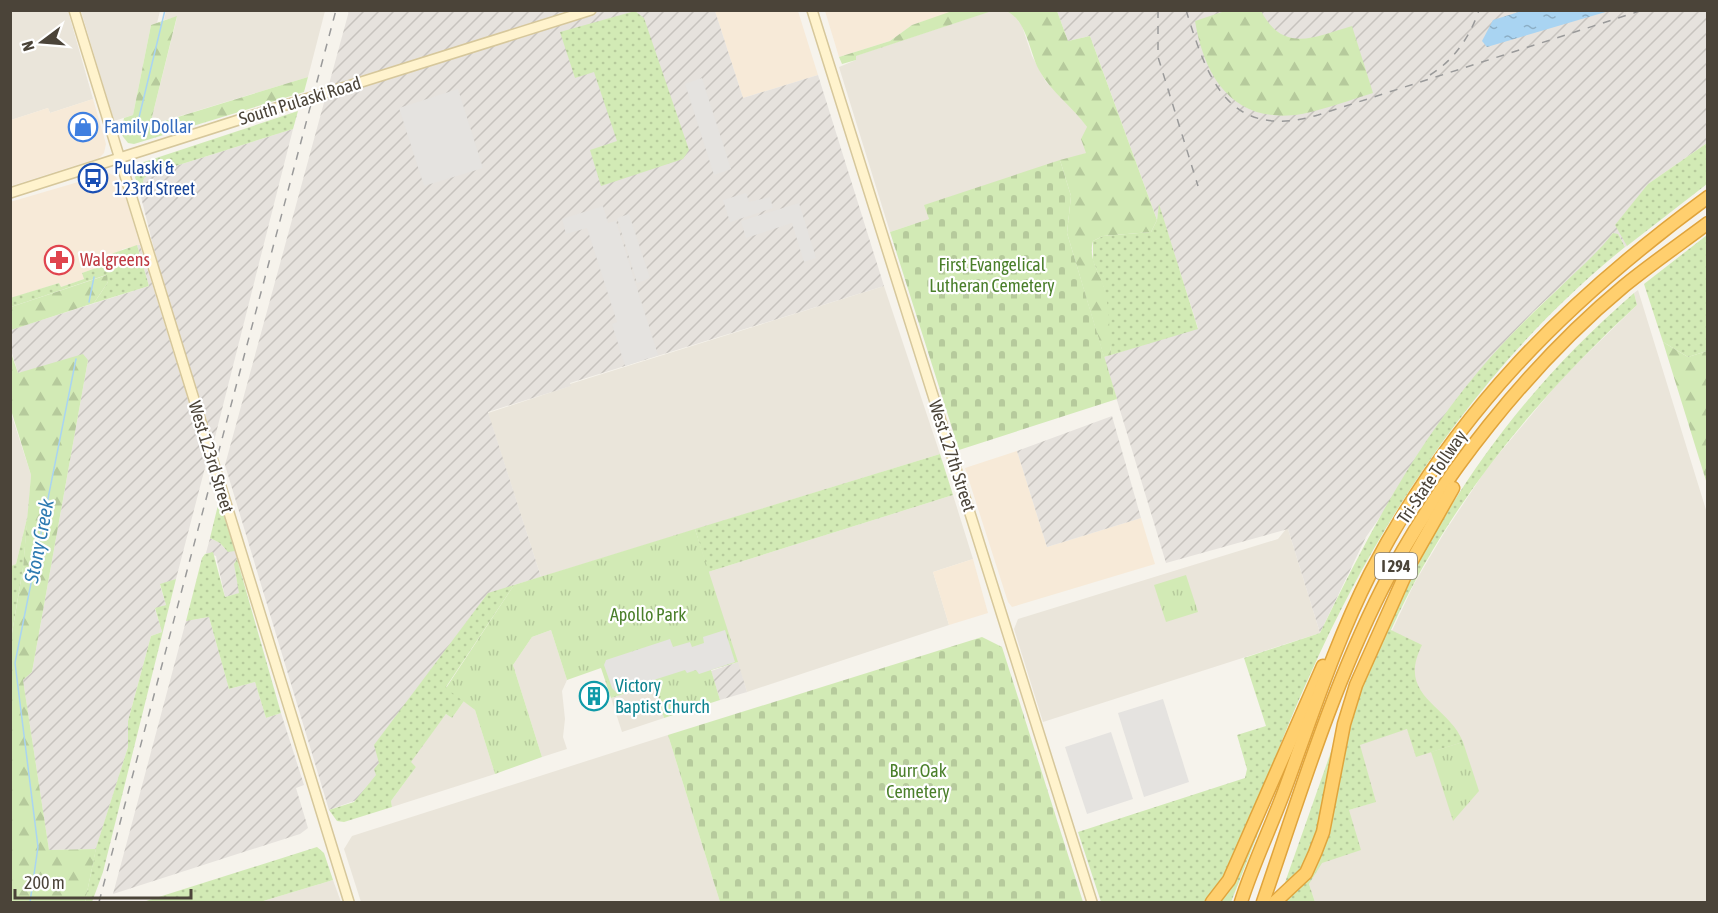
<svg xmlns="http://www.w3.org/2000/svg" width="1718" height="913" viewBox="0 0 1718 913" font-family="'Asap Condensed',sans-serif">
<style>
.residential{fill:#eae5da}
.commercial{fill:#f7ead8}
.industrial{fill:url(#industrial-furrows)}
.grass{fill:url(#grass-dots)}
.forest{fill:url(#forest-firs)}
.cemetery{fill:url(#cemetery-stones)}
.park{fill:url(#park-tufts)}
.parking{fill:#e5e3e0}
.water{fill:url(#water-ripples)}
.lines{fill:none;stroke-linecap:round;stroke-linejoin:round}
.stream{stroke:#a9d4f2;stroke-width:1.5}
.secondary-casing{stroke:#d6c79b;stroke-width:12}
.highway-casing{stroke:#e0a43c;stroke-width:15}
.secondary{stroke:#fff3cd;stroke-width:9}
.highway{stroke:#ffcf6e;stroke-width:12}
.rail{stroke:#9a9a9a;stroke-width:1.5;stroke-dasharray:8 8;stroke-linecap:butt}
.secondary-bridge-casing{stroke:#d6c79b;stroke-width:12;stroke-linecap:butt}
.secondary-bridge{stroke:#fff3cd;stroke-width:9}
.labels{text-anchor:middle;stroke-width:4.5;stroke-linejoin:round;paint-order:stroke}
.shield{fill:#fff;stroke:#817c74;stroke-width:1.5}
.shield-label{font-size:16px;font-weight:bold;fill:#4b4439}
.street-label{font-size:18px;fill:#4b4439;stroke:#fff}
.shop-label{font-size:18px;fill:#366cbe;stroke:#fff;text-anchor:start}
.transit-label{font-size:18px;fill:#164399;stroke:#fff;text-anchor:start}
.health-label{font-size:18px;fill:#be3a42;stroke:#fff;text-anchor:start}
.park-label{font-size:18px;fill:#4a7f2a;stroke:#fff}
.culture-label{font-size:18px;fill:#0d838f;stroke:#fff;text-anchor:start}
.water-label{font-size:20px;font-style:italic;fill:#2e7ab2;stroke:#fff}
</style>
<defs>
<pattern id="industrial-furrows" width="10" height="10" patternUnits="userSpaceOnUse" patternTransform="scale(1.5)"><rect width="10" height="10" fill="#e6e2dd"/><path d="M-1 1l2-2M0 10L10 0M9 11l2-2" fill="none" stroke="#c7c3be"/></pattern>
<pattern id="grass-dots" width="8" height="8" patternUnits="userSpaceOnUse" patternTransform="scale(1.5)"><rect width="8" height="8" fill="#d2eab5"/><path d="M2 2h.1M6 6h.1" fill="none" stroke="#b6ca9c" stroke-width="1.8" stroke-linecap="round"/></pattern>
<pattern id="forest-firs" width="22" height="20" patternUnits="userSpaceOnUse" patternTransform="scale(1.5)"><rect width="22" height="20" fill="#d2eab5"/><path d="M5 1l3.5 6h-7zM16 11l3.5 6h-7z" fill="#b6ca9c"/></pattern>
<pattern id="cemetery-stones" width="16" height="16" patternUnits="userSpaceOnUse" patternTransform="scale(1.5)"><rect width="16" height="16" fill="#d2eab5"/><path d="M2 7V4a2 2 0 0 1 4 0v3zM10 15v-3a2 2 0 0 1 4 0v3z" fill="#b6ca9c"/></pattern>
<pattern id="park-tufts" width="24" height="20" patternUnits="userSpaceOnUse" patternTransform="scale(1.5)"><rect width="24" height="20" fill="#d2eab5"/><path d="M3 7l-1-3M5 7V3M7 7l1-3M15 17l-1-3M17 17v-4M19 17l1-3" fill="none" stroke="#b6ca9c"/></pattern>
<pattern id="water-ripples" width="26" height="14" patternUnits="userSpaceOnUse" patternTransform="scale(1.5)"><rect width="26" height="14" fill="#a9d4f2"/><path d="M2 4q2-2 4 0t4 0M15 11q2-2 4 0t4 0" fill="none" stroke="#8caec5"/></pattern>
</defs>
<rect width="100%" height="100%" fill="#f6f3ec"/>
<!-- residential -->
<g class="residential">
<path d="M11,11h57l25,88 -43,14 -2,-5 -37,12z"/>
<path d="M81,11h79l-3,12 -6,2 -18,90 -19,6z"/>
<path d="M166,11h159l-17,66 -154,47 -2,-7 25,-100 -13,3z"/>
<path d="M991,11h15l7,3 9,12 10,30 14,26 29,28 12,17v26l-162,52 4,14 -39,13 -51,-165 17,-7 -1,-4z"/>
<path d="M884,286l56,168 -399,123 -53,-164 82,-27v-2z"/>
<path d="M1638,290l69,223v389h-392l-6,-18 40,-74 19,-6 -15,-47 20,-86 41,-87 30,-51 43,-65 76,-91 74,-72 -3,-12z"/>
<path d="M10,410l21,65 -3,39 -12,50 -5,2z"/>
<path d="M953,495l20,64 -40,13 16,53 -202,67 -39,-120z"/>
<path d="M1286,529h2l32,104 -277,89 -29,-93 4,-10 260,-80z"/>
<path d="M551,630l16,50 -5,11 3,28 -2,18 4,12 -25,8 -29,-92 19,-28z"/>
<path d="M654,684l10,34 -42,14 -11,-34z"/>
<path d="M464,701l11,9 20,64 -103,33 -1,-6 25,-34 -6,-5 36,-48 6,4z"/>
<path d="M668,735l52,167h-359l-17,-53 8,-13z"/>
<path d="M333,880l8,22h-81z"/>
</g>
<!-- commercial -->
<g class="commercial">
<path d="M715,11h83l20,64 -75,23z"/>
<path d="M825,11h130l-43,14 -22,16 -51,16z"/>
<path d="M93,99l13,45 -2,9 -5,5 -88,28v-66l37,-12 2,5z"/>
<path d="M109,173l7,4 7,12 17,56 -17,4 -18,11 -1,5 -22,8 2,6 -23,8 -2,-4 -48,15 -1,-96z"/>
<path d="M1017,451l30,96 94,-29 14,46 -143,43 -4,-5 -43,-134z"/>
<path d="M973,559l15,54 -39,12 -16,-53z"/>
</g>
<!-- industrial -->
<g class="industrial">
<path d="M349,11h366l28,87 75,-23 66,211 -314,97 1,3 -83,26 53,165 -27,8 -149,212 -36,13 -104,-345z"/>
<path d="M1057,11h650v132l-59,41 -25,48 4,14 -2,1 -4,-8 -8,-6 -12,16 -68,63 -37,39 -130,186 -46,96 -32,-104 -122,34 -62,-206 94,-29 -39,-122 -2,14 -67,-184 -22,5z"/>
<path d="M293,129l-80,316 -56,-184 -17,-68 4,-15 6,-4z"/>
<path d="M137,245h3l67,215 -31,119 -16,6 6,20 -11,4 7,23 -11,4 -23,85v26l-32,102 -47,1 -26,-170 9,-8 56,-312 -70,13 -7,-23 -1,-20 139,-44z"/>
<path d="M1112,416l29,102 -94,29 -30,-96z"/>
<path d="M210,538l10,5 5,6 10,2 2,8 -2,13 5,21 -15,4 -9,-41 -10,-3z"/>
<path d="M209,617l20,72 26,-7 11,36 15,-5 23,72 -8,3 12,40 -8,6 -187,60 73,-273z"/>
<path d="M738,662l9,30 -27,8 -9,-29z"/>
</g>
<!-- grass -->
<g class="grass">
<path d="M635,11l9,7 45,132 -6,9 -82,27 -11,-36 27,-9 -23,-69 -19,6 -15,-46z"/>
<path d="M298,111l-5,18 -143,45 -6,4 -4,15 -6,-19 7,-11z"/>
<path d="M1707,143v41l-80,62 -12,-21 33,-41z"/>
<path d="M1159,204l39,125 -87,26 -7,-67 -11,-27v-20l10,-5 48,-4 6,-12z"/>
<path d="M1613,233l5,1 7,13c-141,114 -243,266 -316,430 -19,41 -35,84 -51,126 -14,35 -26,72 -52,99h-105l-23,-70 167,-54 2,-9 -10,-34 29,-9 -22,-68 76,-25c45,-92 91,-181 157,-260 24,-29 51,-56 79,-82 19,-19 40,-36 57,-58z"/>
<path d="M1707,235v116l-19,6 -25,-15 -19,-58z"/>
<path d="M137,245l12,41 -55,17 14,-21 -2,-7 -95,32 -1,-9 49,-15 2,4 23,-8 -2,-6 22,-8 4,-10z"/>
<path d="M1634,293l3,12c-101,93 -189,199 -246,325l31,15c-26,52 26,59 41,97l-47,15 -9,-28 -47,16 16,57 -27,8 12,40 -39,13 -13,21 6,18h-32c21,-23 35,-39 46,-70 9,-52 16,-105 35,-155 8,-22 20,-44 30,-66 60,-126 134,-226 240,-318z"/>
<path d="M940,454l13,41 -245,77 -13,-43z"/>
<path d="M218,505h3l14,46 -7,1 -8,-9 -10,-5z"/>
<path d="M28,514l-5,54 -12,71v-73l5,-2z"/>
<path d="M213,552l12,45 14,-4 -5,-29 3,-5 44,154 -15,5 -11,-36 -26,7 -20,-72 -23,4 16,-63 3,-4z"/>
<path d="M176,579l-73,293 -11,30h-7l11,-54 32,-101v-26l23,-85 11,-4 -7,-24 11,-3 -6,-21z"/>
<path d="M514,585l-68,102 18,14 -12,17 -6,-4 -35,48 5,5 -25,34 1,6 -48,15 -7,-1 -8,-11 25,-8 22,-27 -2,-6 5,-6 -5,-18 114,-152z"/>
<path d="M1333,746l-13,85 -18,37 -20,23z"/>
<path d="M1263,812l3,1 -35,89h-13z"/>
<path d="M317,847l7,6 9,27 -73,22h-117z"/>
</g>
<!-- forest -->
<g class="forest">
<path d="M955,10l37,1 -136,45v4l-14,4 -3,-7 51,-16 22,-16z"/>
<path d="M1228,10l33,1c23,43 53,26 91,15l21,67c-23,7 -47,16 -71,21 -66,11 -97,-33 -107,-93z"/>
<path d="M1006,11h51l11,30 22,-5 67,184 -6,12 -48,4 -10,5c-5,18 6,30 11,46 5,19 6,48 7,68l-7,2 -37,-124 4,-37 -11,-36 26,-7 -5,-14 6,-12c-14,-20 -36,-35 -48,-57 -10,-19 -12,-50 -33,-59z"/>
<path d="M177,16l-25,101 3,7 153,-47 -4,15 -170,52 -6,-1 -7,-9 3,-16 9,-3 18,-90z"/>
<path d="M107,275l1,7 -14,21 -83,27v-23z"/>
<path d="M1663,342l25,15 19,-6v133z"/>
<path d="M10,350l8,23 65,-19 5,6 -56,312 -9,8 26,170 47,-1 -11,53h-74v-263l12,-71 8,-93 -20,-65z"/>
</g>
<!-- cemetery -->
<g class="cemetery">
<path d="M1060,160l11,36 -4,37 50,166 -158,51 -69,-218 39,-13 -5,-14z"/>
<path d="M982,637l20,10 81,255h-363l-52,-167z"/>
</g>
<!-- park -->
<g class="park">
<path d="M695,529l43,133 -27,8 9,30 -56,18 -10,-34 -43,14 -10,-30 -34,12 -16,-50 -19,7 -19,28 29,92 -47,17 -20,-64 -29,-22 68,-103z"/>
<path d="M1186,575l12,37 -32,10 -12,-37z"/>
<path d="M1463,742l16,49 -26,30 -22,-69z"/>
</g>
<!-- parking -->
<g class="parking">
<path d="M702,78l29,91 -17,6 -29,-91z"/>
<path d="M458,89l25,79 -59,18 -25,-78z"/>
<path d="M746,193l3,9 21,-5 3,11 -43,14 -7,-22z"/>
<path d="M799,203l17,55 -12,4 -12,-39 -46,15 -5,-17z"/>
<path d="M603,206l5,17 8,-2 42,134 -33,11 -13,-42 5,-2 -30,-94 -21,6 -4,-15z"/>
<path d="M629,214l21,64 -13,5 -20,-65z"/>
<path d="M725,630l10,32 -36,12 -3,-4 -9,3 -2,-3 -69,22 -4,-4 -8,-23 2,-5 64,-21 3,8 17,-5 2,5 12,-4 -1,-6z"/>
<path d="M1163,699l26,83 -45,15 -26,-84z"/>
<path d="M1111,732l22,67 -46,15 -22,-67z"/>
</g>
<!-- water -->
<path class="water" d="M1525,10h84v1l-122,36 -5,-6 11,-21z"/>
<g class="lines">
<!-- stream -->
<g class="stream">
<path d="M135,134l30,-124"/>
<path d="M89,302l5,-25"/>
<path d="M30,902l8,-55 -23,-184 61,-304"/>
</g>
<!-- secondary casing -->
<g class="secondary-casing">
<g id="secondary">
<path d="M74,10l275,892"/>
<path d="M812,10l280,892"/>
<path d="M339,89l252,-79"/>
<path d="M10,193l269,-86"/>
</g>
</g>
<!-- highway casing -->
<g class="highway-casing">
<g id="highway">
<path d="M1212,902l17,-22 94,-214"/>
<path d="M1241,902c12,-38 30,-75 44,-113 27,-73 50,-146 85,-215 82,-159 195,-272 338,-377"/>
<path d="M1263,902c36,-105 69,-214 119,-313 56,-110 148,-225 242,-303 27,-22 56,-42 84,-63"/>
<path d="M1275,902l31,-29 9,-20 8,-21 21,-108 12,-39 55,-123 42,-74"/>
</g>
</g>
<!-- secondary -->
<use href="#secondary" class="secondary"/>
<!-- highway -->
<use href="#highway" class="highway"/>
<!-- rail -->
<g class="rail">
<path d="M1158,10v47l40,129"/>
<path d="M1186,10c22,71 43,131 132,105l325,-105"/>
<path d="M1430,75c24,-15 40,-38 49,-65"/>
<path d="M99,902l237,-892"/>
</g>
<!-- secondary-bridge casing -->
<g class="secondary-bridge-casing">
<path id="secondary-bridge" d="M279,107l60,-18"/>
</g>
<!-- secondary-bridge -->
<use href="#secondary-bridge" class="secondary-bridge"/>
</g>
<!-- icons -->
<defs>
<g id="shop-ring" transform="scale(1.5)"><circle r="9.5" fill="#fff" stroke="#3f7fe0" stroke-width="1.5"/><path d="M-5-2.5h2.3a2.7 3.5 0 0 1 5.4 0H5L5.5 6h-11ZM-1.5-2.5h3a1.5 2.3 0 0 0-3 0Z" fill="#3f7fe0"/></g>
<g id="bus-ring" transform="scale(1.5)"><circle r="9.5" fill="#fff" stroke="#1a4fb4" stroke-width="1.5"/><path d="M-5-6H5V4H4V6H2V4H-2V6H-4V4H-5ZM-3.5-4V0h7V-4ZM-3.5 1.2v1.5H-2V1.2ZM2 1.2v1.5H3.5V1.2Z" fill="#1a4fb4"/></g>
<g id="pharmacy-ring" transform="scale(1.5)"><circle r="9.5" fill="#fff" stroke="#e0444e" stroke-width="1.5"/><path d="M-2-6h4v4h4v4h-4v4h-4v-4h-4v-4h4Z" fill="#e0444e"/></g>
<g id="building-ring" transform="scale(1.5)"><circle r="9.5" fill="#fff" stroke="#0f9aa8" stroke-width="1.5"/><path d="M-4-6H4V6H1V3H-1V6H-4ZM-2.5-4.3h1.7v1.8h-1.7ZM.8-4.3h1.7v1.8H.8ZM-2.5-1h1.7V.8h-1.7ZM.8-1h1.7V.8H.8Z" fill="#0f9aa8"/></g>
</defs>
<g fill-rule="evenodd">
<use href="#shop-ring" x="83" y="127"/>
<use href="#bus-ring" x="93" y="178"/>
<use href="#pharmacy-ring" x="59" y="260"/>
<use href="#building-ring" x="594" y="696"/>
</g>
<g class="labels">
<!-- shield labels -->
<rect class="shield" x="1375" y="553" width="42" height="26" rx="4.5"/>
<g class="shield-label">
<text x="1396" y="572">I 294</text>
</g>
<!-- street labels -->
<g class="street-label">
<text transform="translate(300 101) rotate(-17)" y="6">South Pulaski Road</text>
<text transform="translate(952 456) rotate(72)" y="6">West 127th Street</text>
<text transform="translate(211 457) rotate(73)" y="6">West 123rd Street</text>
<text transform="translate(1432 477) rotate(-56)" y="6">Tri-State Tollway</text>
</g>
<!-- shop labels -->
<g class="shop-label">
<text x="104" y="133">Family Dollar</text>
</g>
<!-- transit labels -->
<g class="transit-label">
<text x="114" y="174">Pulaski &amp;<tspan x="114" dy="21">123rd Street</tspan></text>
</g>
<!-- health labels -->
<g class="health-label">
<text x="80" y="266">Walgreens</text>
</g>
<!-- park labels -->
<g class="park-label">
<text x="992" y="271">First Evangelical<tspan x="992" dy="21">Lutheran Cemetery</tspan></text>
<text x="648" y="621">Apollo Park</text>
<text x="918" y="777">Burr Oak<tspan x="918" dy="21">Cemetery</tspan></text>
</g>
<!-- culture labels -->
<g class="culture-label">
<text x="615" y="692">Victory<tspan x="615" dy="21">Baptist Church</tspan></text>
</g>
<!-- water labels -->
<g class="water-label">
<text transform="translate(39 541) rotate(-79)" y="7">Stony Creek</text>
</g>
</g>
<!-- border -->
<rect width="1718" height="913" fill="none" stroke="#4b4439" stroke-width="24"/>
<!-- north arrow -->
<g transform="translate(42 42) rotate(254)" stroke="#ffffff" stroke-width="4.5" paint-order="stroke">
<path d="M0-4.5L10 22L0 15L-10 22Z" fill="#4b4439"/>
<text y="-9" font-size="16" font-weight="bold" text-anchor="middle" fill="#4b4439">N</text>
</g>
<!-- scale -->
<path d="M15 889v9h176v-9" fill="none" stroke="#4b4439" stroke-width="3"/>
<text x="24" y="889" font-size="18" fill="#4b4439" stroke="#ffffff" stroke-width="4.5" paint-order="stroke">200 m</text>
</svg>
